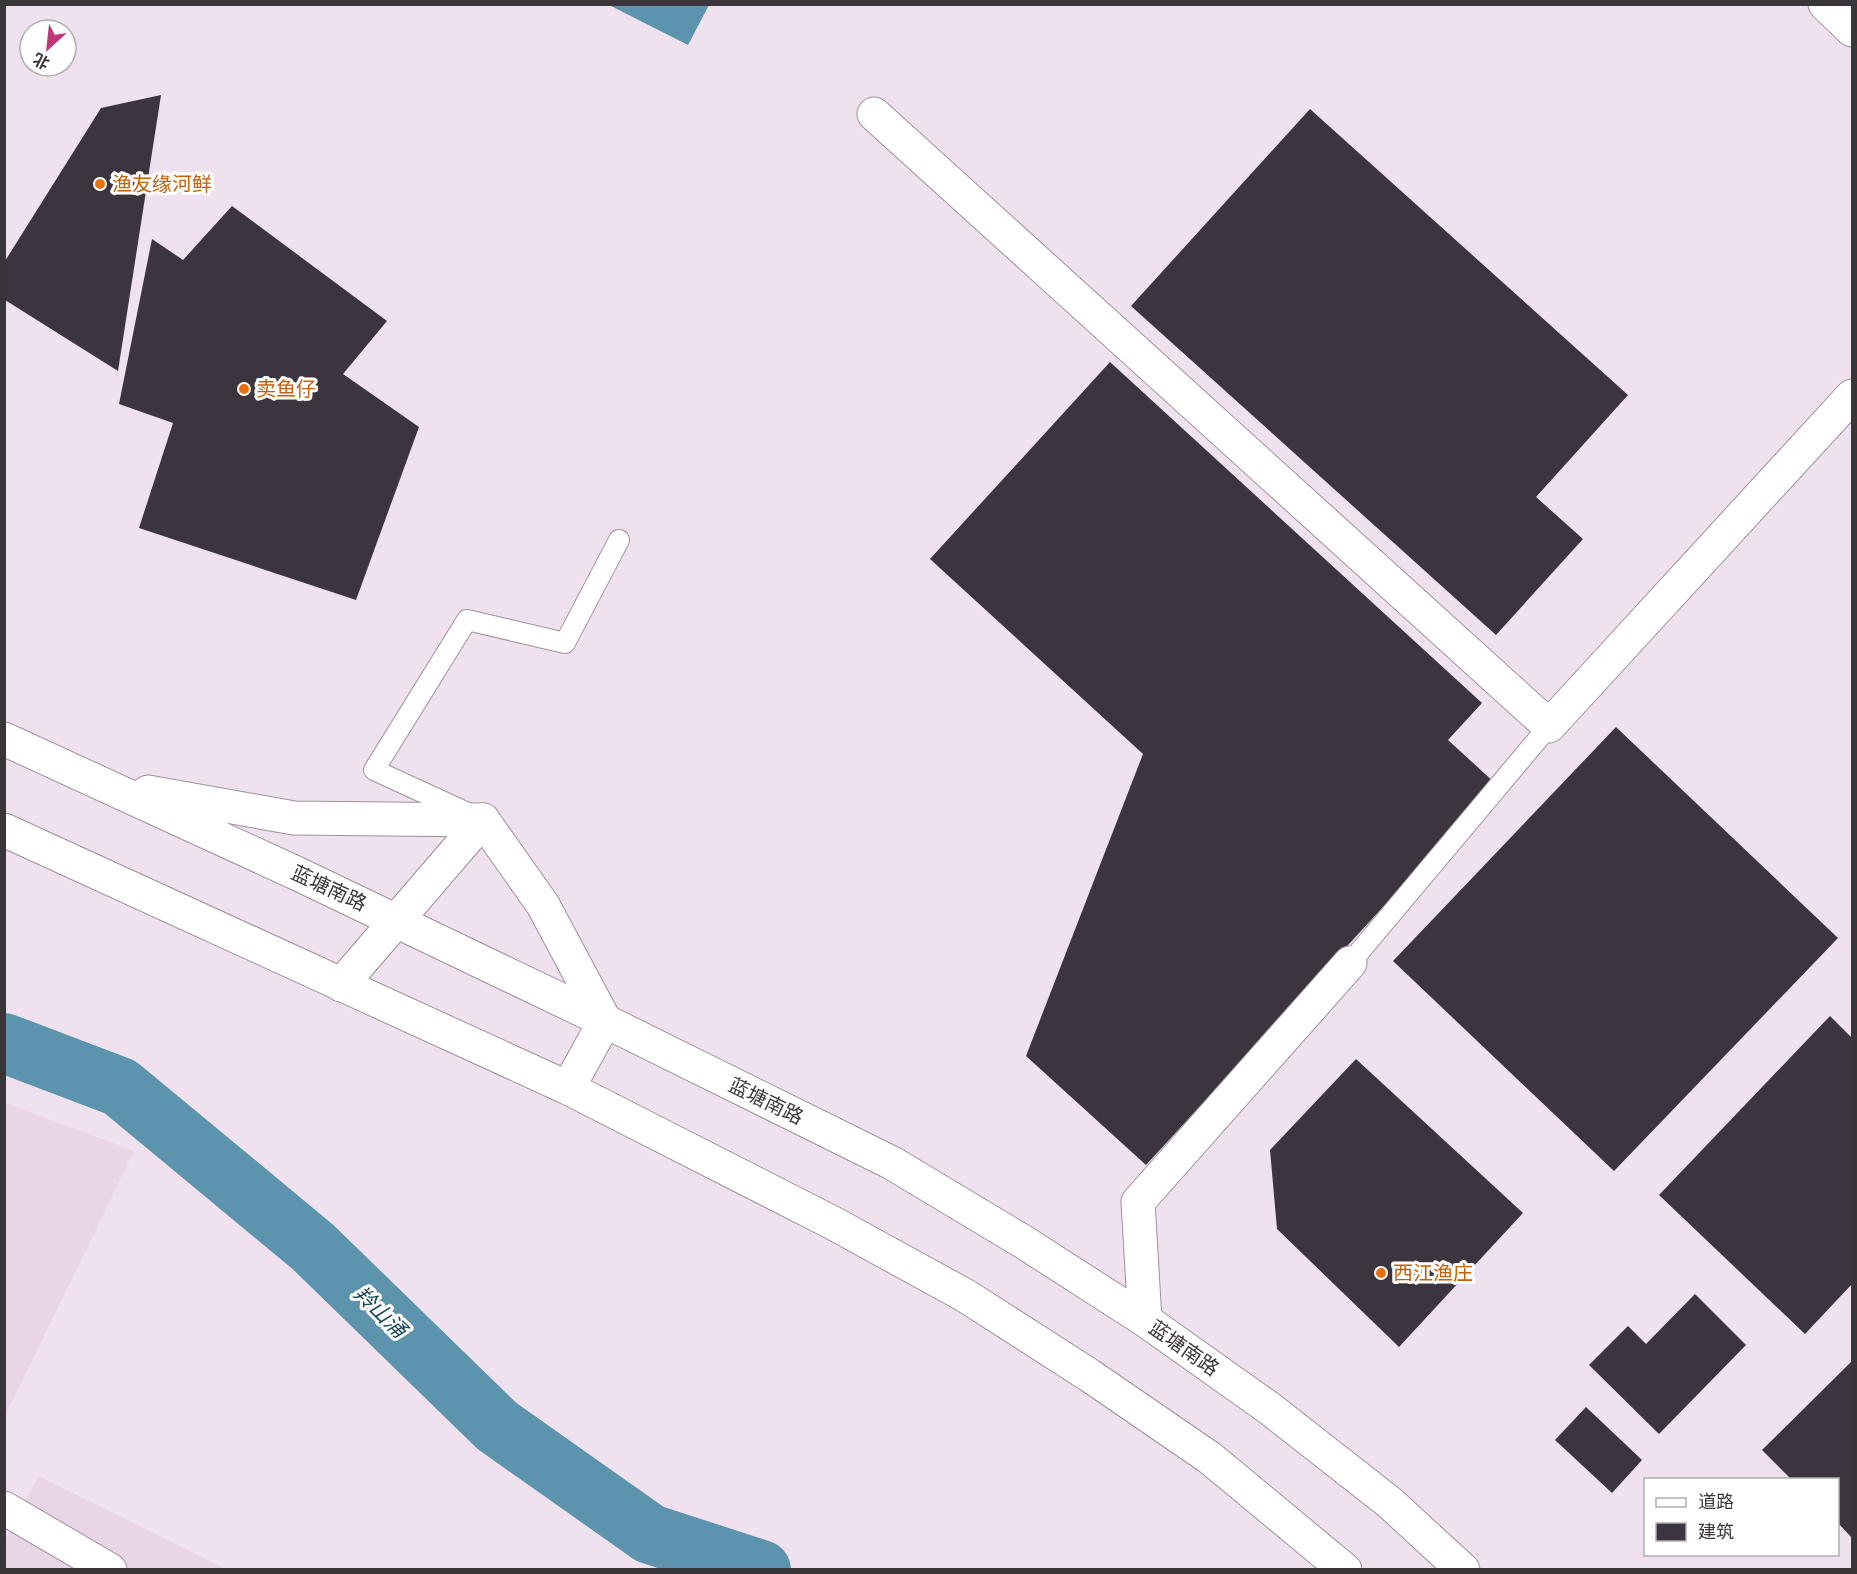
<svg xmlns="http://www.w3.org/2000/svg" width="1857" height="1574" viewBox="0 0 1857 1574" font-family="'Zilla Slab','Noto Sans SC',serif">
<style>
.built{fill:#e8d5e5}
.water{fill:#5c93ad}
.lines{fill:none;stroke-linecap:round;stroke-linejoin:round}
.river{stroke:#5c93ad;stroke-width:60}
.building{fill:#3c3540}
.lane-casing{stroke:#9d919c;stroke-width:22}
.street-casing{stroke:#9d919c;stroke-width:35}
.secondary-casing{stroke:#9d919c;stroke-width:35}
.lane{stroke:#fff;stroke-width:20}
.street{stroke:#fff;stroke-width:33}
.secondary{stroke:#fff;stroke-width:33}
.food-dot{fill:#e8710a;stroke:#fff;stroke-width:2}
.labels{text-anchor:middle;stroke-width:6;stroke-linejoin:round;paint-order:stroke}
.food-label{font-size:20px;fill:#c56008;stroke:#fff;text-anchor:start}
.street-label{font-size:20px;fill:#3a3539;stroke:#fff}
.water-label{font-size:21px;font-style:italic;fill:#164558;stroke:#fff}
</style>
<rect width="100%" height="100%" fill="#efe2ee"/>
<!-- built -->
<g class="built">
<path d="M5,1103l129,48 -129,265 -1,-313z"/>
<path d="M39,1476l187,93 -221,1v-30z"/>
</g>
<!-- water -->
<path class="water" d="M609,5h100l-21,40z"/>
<g class="lines">
<!-- river -->
<path class="river" d="M4,1043l116,44 193,160 184,179 153,108 111,36"/>
</g>
<!-- building -->
<g class="building">
<path d="M161,95l-43,276 -113,-71v-39l96,-153z"/>
<path d="M1310,109l318,286 -92,102 47,42 -87,96 -365,-329z"/>
<path d="M232,206l155,115 -44,53 76,53 -63,173 -217,-72 34,-105 -54,-19 33,-165 31,21z"/>
<path d="M1110,362l372,341 -34,37 48,44 -350,381 -120,-109 117,-302 -213,-195z"/>
<path d="M1616,727l222,211 -224,233 -221,-210z"/>
<path d="M1830,1016l22,22v246l-47,50 -146,-139z"/>
<path d="M1356,1059l167,154 -124,134 -122,-118 -7,-79z"/>
<path d="M1695,1294l51,51 -87,89 -70,-69 39,-39 18,18z"/>
<path d="M1852,1361v177l-14,-15v-43h-46l-30,-30z"/>
<path d="M1586,1407l56,53 -30,33 -57,-53z"/>
</g>
<g class="lines">
<!-- lane casing -->
<g class="lane-casing">
<g id="lane">
<path d="M470,814l-96,-44 93,-150 98,23 54,-103"/>
<path d="M1350,963l199,-237"/>
</g>
</g>
<!-- street casing -->
<g class="street-casing">
<g id="street">
<path d="M1825,4l27,26"/>
<path d="M874,114l675,612 303,-330"/>
<path d="M1145,1320l-7,-118 212,-239"/>
</g>
</g>
<!-- secondary casing -->
<g class="secondary-casing">
<g id="secondary">
<path d="M4,739l292,134 309,148 287,142 130,78 123,79 124,88 120,94 74,68"/>
<path d="M148,792l146,26 189,2"/>
<path d="M483,820l60,85 62,116 -37,67"/>
<path d="M4,830l564,258 265,135 133,73 123,79 121,83 135,112"/>
<path d="M341,985l142,-165"/>
<path d="M4,1508l106,62"/>
</g>
</g>
<!-- lane -->
<use href="#lane" class="lane"/>
<!-- street -->
<use href="#street" class="street"/>
<!-- secondary -->
<use href="#secondary" class="secondary"/>
</g>
<!-- markers -->
<g class="food-dot">
<circle cx="100" cy="184" r="6"/>
<circle cx="244" cy="389" r="6"/>
<circle cx="1381" cy="1273" r="6"/>
</g>
<g class="labels">
<!-- food labels -->
<g class="food-label">
<text x="112" y="191">渔友缘河鲜</text>
<text x="256" y="396">卖鱼仔</text>
<text x="1393" y="1280">西江渔庄</text>
</g>
<!-- street labels -->
<g class="street-label">
<text transform="translate(329 888) rotate(25)" y="7">蓝塘南路</text>
<text transform="translate(766 1101) rotate(26)" y="7">蓝塘南路</text>
<text transform="translate(1184 1348) rotate(35)" y="7">蓝塘南路</text>
</g>
<!-- water labels -->
<g class="water-label">
<text transform="translate(380 1312) rotate(44)" y="7">羚山涌</text>
</g>
</g>
<!-- border -->
<rect width="1857" height="1574" fill="none" stroke="#3a3539" stroke-width="12"/>
<!-- legend -->
<rect x="1644" y="1478" width="195" height="78" fill="#ffffff" stroke="#b0aeb0" stroke-width="1.5"/>
<rect x="1656" y="1498" width="30" height="9" fill="#ffffff" stroke="#b0aeb0" stroke-width="1.5"/>
<text x="1698" y="1508" font-size="18" fill="#3a3539">道路</text>
<rect x="1656" y="1523" width="30" height="18" fill="#3c3540" stroke="#b0aeb0" stroke-width="1.5"/>
<text x="1698" y="1538" font-size="18" fill="#3a3539">建筑</text>
<!-- north arrow -->
<g transform="translate(48 48) rotate(207)"><circle r="28" fill="#ffffff" stroke="#b0aeb0" stroke-width="1.5"/>
<path d="M0-4.5L10 22L0 15L-10 22Z" fill="#bf3879"/>
<text y="-9" font-size="16" font-weight="bold" text-anchor="middle" fill="#3a3539">北</text>
</g>
</svg>
